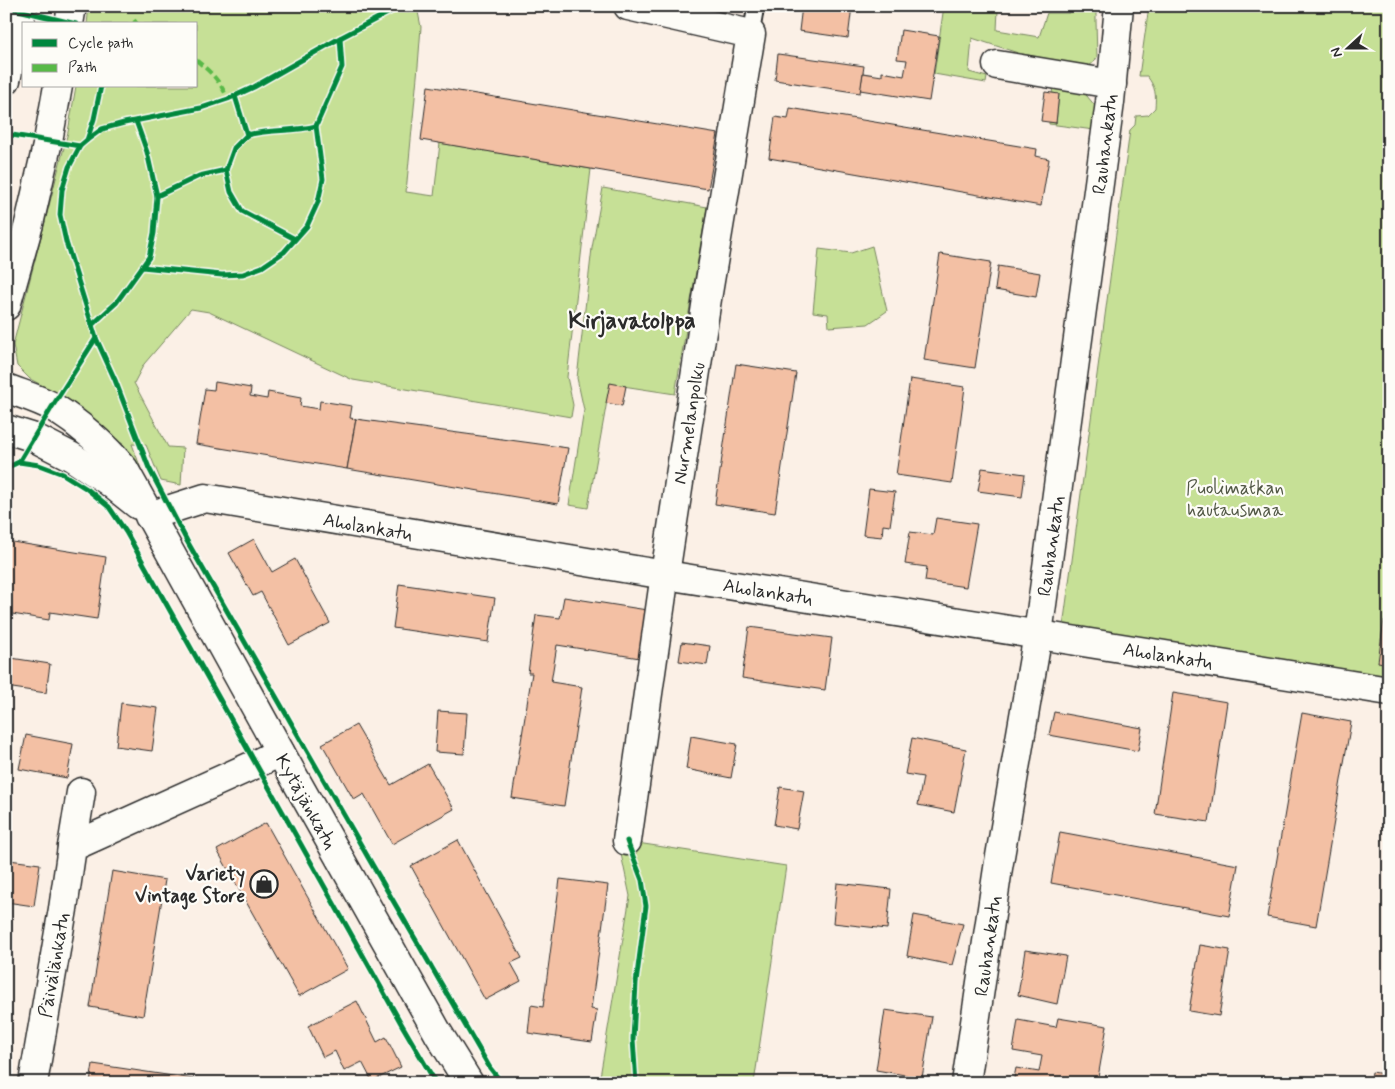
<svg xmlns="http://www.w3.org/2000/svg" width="1395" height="1089" viewBox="0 0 1395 1089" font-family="Mynerve,sans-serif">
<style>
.green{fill:#c6e096;stroke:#788660}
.building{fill:#f3c0a4;stroke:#2b2b2b}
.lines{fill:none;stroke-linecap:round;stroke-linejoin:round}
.service-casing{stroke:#2b2b2b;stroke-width:19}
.minor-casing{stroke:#2b2b2b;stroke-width:31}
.tertiary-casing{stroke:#2b2b2b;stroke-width:31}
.secondary-casing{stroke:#2b2b2b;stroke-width:31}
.service{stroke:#fdfcf7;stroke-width:15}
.minor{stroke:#fdfcf7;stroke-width:28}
.tertiary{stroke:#fdfcf7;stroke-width:28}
.secondary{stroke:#fdfcf7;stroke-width:28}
.quiet{stroke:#58b947;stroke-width:4;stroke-dasharray:8 4;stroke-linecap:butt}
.cycleway-casing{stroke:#fdfcf7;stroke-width:8}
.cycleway{stroke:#00873e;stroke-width:5}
.labels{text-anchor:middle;stroke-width:4.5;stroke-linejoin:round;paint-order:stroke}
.street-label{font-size:19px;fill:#2b2b2b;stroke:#fdfcf7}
.park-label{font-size:19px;fill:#525846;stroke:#fdfcf7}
.poi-label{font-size:19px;font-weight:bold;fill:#2b2b2b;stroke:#fdfcf7;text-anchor:end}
.district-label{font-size:24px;font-weight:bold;fill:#2b2b2b;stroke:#fdfcf7}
</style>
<rect width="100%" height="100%" fill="#fbf0e6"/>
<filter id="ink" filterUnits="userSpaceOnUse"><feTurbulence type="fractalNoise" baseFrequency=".02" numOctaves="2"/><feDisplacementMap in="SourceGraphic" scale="10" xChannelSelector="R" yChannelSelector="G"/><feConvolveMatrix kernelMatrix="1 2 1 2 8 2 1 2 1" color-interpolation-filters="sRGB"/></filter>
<g filter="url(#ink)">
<!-- green -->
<g class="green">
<path d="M89,6h296l2,1 -2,1 22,4 9,-4 2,4 3,15 -3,39 -12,126 28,4 6,-53 151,26 -24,208 6,28 -2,12 -218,-37 -144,-68 -18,-3 -47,55 -10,19 34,64 15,1 -2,37 -20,-4 -15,-36 -14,-1 9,25 -5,-1 -14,-25h-3l-70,-54 -19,-10 -13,-13 -4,-21 55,-213 8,-46h120v-62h-109z"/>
<path d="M944,6h32l22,4 -1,20 42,7 8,-24h22l1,-7h26v15l1,36 -2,4 -7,6 -70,-14 -46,-15 -3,34 18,5 -1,6 -52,-9z"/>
<path d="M1149,6h240v672l-326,-51 67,-497 5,-5 1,-9 12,-1 7,-7c1,-14 1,-20 -8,-32h-8z"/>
<path d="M1054,83l28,7 14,17 -2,23 -45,-6v-2l7,1 3,-29 -7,-1z"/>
<path d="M603,188l104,19 -32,187 -65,-10 -22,124 -19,-3 15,-95 -7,-32 15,-130z"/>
<path d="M872,246l15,65 -19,13 -39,3 -1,-13 -15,-2 6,-63 32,4z"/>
<path d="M618,840l168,26 -32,217h-155l31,-187z"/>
</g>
<!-- building -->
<g class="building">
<path d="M802,6h50l-4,32 -49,-7z"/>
<path d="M901,30l38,6 -10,65 -69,-11 3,-17 19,3v-4l22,4 3,-16 -10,-1z"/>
<path d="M778,54l86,12 -4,27 -85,-13z"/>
<path d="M428,86l290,48 -10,55 -287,-49z"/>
<path d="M1045,92l14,2 -3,29 -15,-2z"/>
<path d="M790,108l247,41 -1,7 13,3 -8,47 -272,-48 6,-41 13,2z"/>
<path d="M940,254l51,8 -16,106 -51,-8z"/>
<path d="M998,266l42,7 -4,24 -41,-7z"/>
<path d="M736,364l60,9 -21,140 -60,-9z"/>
<path d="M910,379l55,8 -13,96 -56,-8z"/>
<path d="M215,382l36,6 -1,8 17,3 1,-7 33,6 -1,8 19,3 1,-8 32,5 -2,12 6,1 -9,50 -151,-25 9,-55 9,1z"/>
<path d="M610,383l16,3 -4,20 -16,-3z"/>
<path d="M356,419l212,29 -10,56 -211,-35z"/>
<path d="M982,468l43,6 -3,23 -44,-6z"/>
<path d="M869,489l26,3 -5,34 -7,-1 -1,12 -19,-2z"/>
<path d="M936,518l41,6 -11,63 -41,-6 2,-14 -22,-3 5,-32 23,3z"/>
<path d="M254,539l18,33 23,-13 35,64 -41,22 -28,-53 -8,4 -24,-43z"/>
<path d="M6,541l100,16 -9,62 -47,-7 -1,8 -43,-7z"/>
<path d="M399,584l96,14 -7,44 -95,-14z"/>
<path d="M564,597l83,13 -7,48 -83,-13 -6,37 31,5 -18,119 -52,-8 20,-125h-4l8,-58 24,3z"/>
<path d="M1384,620h5v44l-11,-2z"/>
<path d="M749,627l83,11 -7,52 -83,-12z"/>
<path d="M682,642l28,4 -3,19 -28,-4z"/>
<path d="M6,651l6,1 -1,6 39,6 -4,29 -40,-6z"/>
<path d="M1173,693l54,9 -18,120 -54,-8z"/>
<path d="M121,703l37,5 -6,43 -36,-5z"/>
<path d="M438,711l29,2 -3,41 -29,-2z"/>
<path d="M1054,712l88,16 -4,23 -89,-16z"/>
<path d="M1302,713l49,9 -35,204 -49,-9z"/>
<path d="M356,725l35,60 37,-21 26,45 -62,35 -28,-50 -10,6 -32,-56z"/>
<path d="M26,735l47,9 -6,34 -48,-9z"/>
<path d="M691,736l46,8 -6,34 -45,-9z"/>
<path d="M912,738l54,11 -12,63 -36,-7 5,-28 -18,-3z"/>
<path d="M780,787l24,4 -7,38 -23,-4z"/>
<path d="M266,823l82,146 -49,27 -82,-146z"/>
<path d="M1060,832l178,33 -9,51 -178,-33z"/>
<path d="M458,840l64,118 -11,5 10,18 -36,19 -74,-134z"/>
<path d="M6,847l5,1 -2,12 31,4 -6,42 -28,-4z"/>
<path d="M112,871l53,9 -22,136 -53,-9z"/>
<path d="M560,879l48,6 -17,124 6,1 -5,32 -64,-9 3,-28 12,2z"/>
<path d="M837,883l54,6 -4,40 -54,-6z"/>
<path d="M914,915l49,9 -11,41 -45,-9z"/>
<path d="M1200,945l30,5 -11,66 -30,-5z"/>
<path d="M1025,950l41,6 -9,48 -39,-9z"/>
<path d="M357,1001l20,41 9,-5 15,30 -29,14 -10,-19 -18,9 -9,-20 -12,6 -15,-31z"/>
<path d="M885,1010l47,7 -10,61 -46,-8z"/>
<path d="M1058,1018l49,8 -10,57h-84l3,-15 23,4 3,-16 -29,-5 5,-31 38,7z"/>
<path d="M93,1064l127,19h-130z"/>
<path d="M1372,1072l17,3v8h-19z"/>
</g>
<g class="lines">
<!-- service casing -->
<g class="service-casing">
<path id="service" d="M751,34l5,-28"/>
</g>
<!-- minor casing -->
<g class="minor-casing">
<g id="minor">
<path d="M997,65l115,19"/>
<path d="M149,516l56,-18 436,73 748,120"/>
<path d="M627,841l38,-267 42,-275 44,-265 -123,-28"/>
<path d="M72,847l9,-55"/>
<path d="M33,1083l30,-174 9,-62 184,-83 24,-12"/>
<path d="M966,1083l32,-215 40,-234 72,-532 9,-96"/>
</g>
</g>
<!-- tertiary casing -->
<g class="tertiary-casing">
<g id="tertiary">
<path d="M6,388c15,6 33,11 47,19 27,17 51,38 71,62l170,308 144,256 31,50"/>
<path d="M6,429l29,9 37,19 36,24 30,24"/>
</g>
</g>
<!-- secondary casing -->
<g class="secondary-casing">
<g id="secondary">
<path d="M69,24l3,-18"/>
<path d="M6,80l17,-74"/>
<path d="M6,306l23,-82 19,-83 10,-55"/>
</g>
</g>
<!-- service -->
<use href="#service" class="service"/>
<!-- minor -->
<use href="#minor" class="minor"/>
<!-- tertiary -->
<use href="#tertiary" class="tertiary"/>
<!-- secondary -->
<use href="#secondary" class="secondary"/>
<!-- quiet -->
<g class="quiet">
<path d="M640,9l4,-3"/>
<path d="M134,20l3,4"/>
<path d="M196,60c17,14 23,20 32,39"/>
</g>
<!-- cycleway casing -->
<g class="cycleway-casing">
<g id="cycleway">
<path d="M6,7l70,17"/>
<path d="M235,96l12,39 -13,13 -8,22 5,22 11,19 53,28"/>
<path d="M6,134l74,12"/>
<path d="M247,135c23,-6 46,-3 69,-9"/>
<path d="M87,140l15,-11 22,-6 77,-15 27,-9 26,-12 86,-49 61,-32"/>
<path d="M157,196l42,-20 27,-6"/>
<path d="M142,267l80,8 21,-1 19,-7 22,-15 23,-26 11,-24 5,-23 -7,-53 26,-59 -2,-29"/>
<path d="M92,325l24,-22 26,-36 7,-10 5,-24 3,-37 -10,-44 -11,-31"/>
<path d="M96,338l19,42 34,88 38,73 186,325 117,202 12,15"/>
<path d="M19,462l20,3 24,9 24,15 22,18 17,25 276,493 34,58"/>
<path d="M6,468l13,-6 33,-55 44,-69 -30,-96 -6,-27 2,-25 7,-23 11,-21 7,-6 7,-21 7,-33"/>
<path d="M627,841l15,39 4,26 -10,77 -3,56 3,44"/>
</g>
</g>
<!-- cycleway -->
<use href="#cycleway" class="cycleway"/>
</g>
</g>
<!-- icons -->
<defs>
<g id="shop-ring" transform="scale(1.4375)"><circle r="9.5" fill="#fdfcf7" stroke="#2b2b2b" stroke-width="1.5"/><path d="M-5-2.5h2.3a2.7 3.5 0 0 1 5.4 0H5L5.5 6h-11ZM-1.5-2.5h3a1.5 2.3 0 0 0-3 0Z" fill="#2b2b2b"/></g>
</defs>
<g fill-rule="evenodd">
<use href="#shop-ring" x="264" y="884"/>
</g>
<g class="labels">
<!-- street labels -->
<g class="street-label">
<text transform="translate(1104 144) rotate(-83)" y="7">Rauhankatu</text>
<text transform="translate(688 423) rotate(-81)" y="7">Nurmelanpolku</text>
<text transform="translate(368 526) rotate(10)" y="7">Aholankatu</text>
<text transform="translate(1050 546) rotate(-82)" y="7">Rauhankatu</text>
<text transform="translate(768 591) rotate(9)" y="7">Aholankatu</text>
<text transform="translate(1168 655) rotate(9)" y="7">Aholankatu</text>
<text transform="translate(307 801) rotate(61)" y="7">Kytäjänkatu</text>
<text transform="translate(987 946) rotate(-82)" y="7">Rauhankatu</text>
<text transform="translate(53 965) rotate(-80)" y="7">Päivälänkatu</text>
</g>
<!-- park labels -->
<g class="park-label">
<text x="1235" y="494">Puolimatkan<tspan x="1235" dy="22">hautausmaa</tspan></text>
</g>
<!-- poi labels -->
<g class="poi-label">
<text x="245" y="880">Variety<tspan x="245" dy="22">Vintage Store</tspan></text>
</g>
<!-- district labels -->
<g class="district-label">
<text x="632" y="328">Kirjavatolppa</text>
</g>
</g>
<!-- margin -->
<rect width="1395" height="1089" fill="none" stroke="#fdfcf7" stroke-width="25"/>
<rect x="12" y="12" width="1370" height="1064" fill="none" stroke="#2b2b2b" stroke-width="2" filter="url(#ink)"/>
<!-- legend -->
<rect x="22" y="22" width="175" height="65" fill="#fdfcf7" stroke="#a9a8a5"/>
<rect x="32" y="39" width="25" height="8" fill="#00873e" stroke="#a9a8a5"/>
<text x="68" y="48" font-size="15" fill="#2b2b2b">Cycle path</text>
<rect x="32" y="64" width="25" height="8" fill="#58b947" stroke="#a9a8a5"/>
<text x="68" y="72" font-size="15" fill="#2b2b2b">Path</text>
<!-- north arrow -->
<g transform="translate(1348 48) rotate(249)" stroke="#fdfcf7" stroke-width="4" paint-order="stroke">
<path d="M0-4L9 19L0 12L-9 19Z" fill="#2b2b2b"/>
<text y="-8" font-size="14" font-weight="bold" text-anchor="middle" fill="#2b2b2b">N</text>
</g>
</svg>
